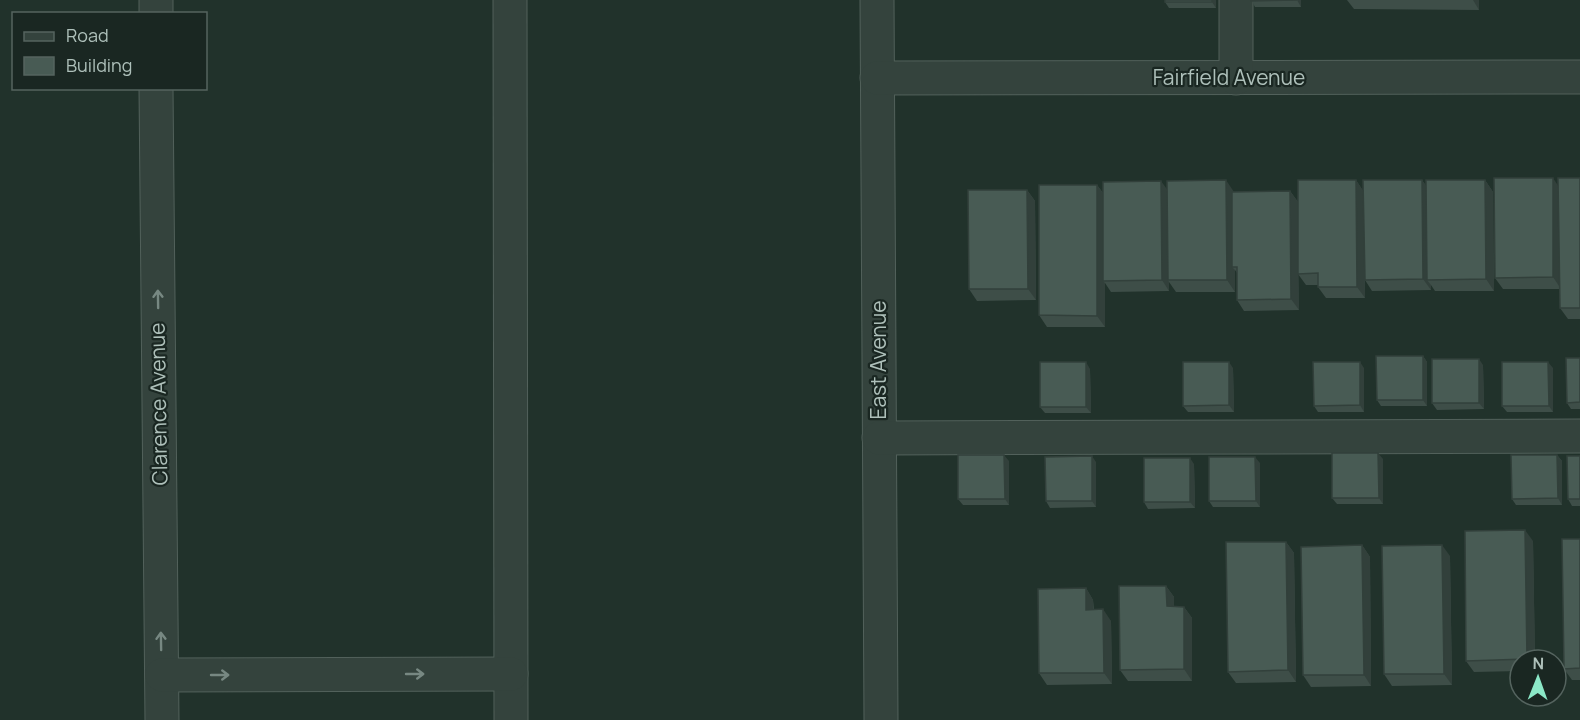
<svg xmlns="http://www.w3.org/2000/svg" width="1580" height="720" viewBox="0 0 1580 720" font-family="Manrope,sans-serif">
<style>
.lines{fill:none;stroke-linecap:round;stroke-linejoin:round}
.minor-casing{stroke:#52615b;stroke-width:35}
.minor{stroke:#34433d;stroke-width:33}
.wall{fill:#3e4e48}
.shaded-wall{fill:#32403b}
.building{fill:#485b54;stroke:#32403b;stroke-width:1.5}
.oneway{stroke:#778882}
.labels{text-anchor:middle;stroke-width:4.5;stroke-linejoin:round;paint-order:stroke}
.street-label{font-size:21px;fill:#aec0ba;stroke:#1a2722}
</style>
<rect width="100%" height="100%" fill="#21322b"/>
<g class="lines">
<!-- minor casing -->
<g class="minor-casing">
<g id="minor">
<path d="M156,0v14"/>
<path d="M510,0l1,720"/>
<path d="M877,0l4,720"/>
<path d="M877,78l703,-1"/>
<path d="M1236,78v-78"/>
<path d="M156,88l6,632"/>
<path d="M879,438l701,-2"/>
<path d="M162,675l349,-1"/>
</g>
</g>
<!-- minor -->
<use href="#minor" class="minor"/>
</g>
<!-- wall -->
<g class="wall">
<path d="M1165,0h51v8h-47l-4,-6z"/>
<path d="M1251,0h50v7h-46z"/>
<path d="M1347,0h132v10l-125,-1z"/>
<path d="M1580,178v141h-12l-8,-11v-19h-57l-8,-11 63,-92z"/>
<path d="M1356,180l7,11 59,-11 4,6 59,-6 8,12 1,99h-59l-4,-6v5l-59,1 -7,-11v18h-39l-8,-11v-2h-12l-8,-11 1,36 -55,1 -7,-11v-27l-2,-3v22h-59l-7,-10v9l-58,1 -6,-9v44h-58l-8,-12 58,-130 6,8 64,-3 67,2 56,-1 8,11z"/>
<path d="M1027,190l8,11 1,99 -59,1 -8,-12z"/>
<path d="M1423,356l4,6v44h-46l-4,-6z"/>
<path d="M1580,358v51h-9l-4,-6z"/>
<path d="M1483,365l1,44 -47,1 -5,-7z"/>
<path d="M1233,368l1,44h-46l-5,-6z"/>
<path d="M1364,368v44h-46l-4,-6z"/>
<path d="M1553,368v44h-46l-5,-6z"/>
<path d="M1090,369l1,44h-46l-5,-6z"/>
<path d="M1557,455l5,6v44h-46l-4,-6z"/>
<path d="M1580,456v50h-8l-4,-7z"/>
<path d="M1383,459v45h-46l-5,-6z"/>
<path d="M1009,461v44h-46l-5,-6z"/>
<path d="M1096,462v45l-46,1 -4,-7z"/>
<path d="M1260,463v44h-47l-4,-6z"/>
<path d="M1194,464l1,44 -47,1 -4,-7z"/>
<path d="M1580,539v141h-8l-8,-11z"/>
<path d="M1533,541l2,119h-15v11l-46,1 -8,-11z"/>
<path d="M1286,542l8,11 2,129 -60,1 -8,-11z"/>
<path d="M1362,545l8,12 1,129 -60,1 -8,-12z"/>
<path d="M1450,556l2,129 -60,1 -8,-12z"/>
<path d="M1166,586l8,11v9l10,1 8,11v63h-64l-8,-11z"/>
<path d="M1086,588l7,12 1,9 17,12 1,63 -65,1 -8,-12z"/>
</g>
<!-- shaded-wall -->
<g class="shaded-wall">
<path d="M1212,0h4v8l-4,-6z"/>
<path d="M1297,0h4v7z"/>
<path d="M1473,0h6v10z"/>
<path d="M1553,178l8,12v99l-8,-12z"/>
<path d="M1226,180l8,12 -2,75 3,3v22l-8,-12z"/>
<path d="M1356,180l8,12 1,106 -8,-11z"/>
<path d="M1422,180l8,11 -3,89 4,5v5l-8,-11z"/>
<path d="M1485,180l8,12 1,99 -8,-12z"/>
<path d="M1161,181l8,11 -1,88 1,2v9l-7,-11z"/>
<path d="M1097,185l8,11 -2,85 2,2v44l-8,-11z"/>
<path d="M1027,190l8,11 1,99 -8,-11z"/>
<path d="M1290,191l8,11 1,108 -8,-11z"/>
<path d="M1423,356l4,6v44l-4,-6z"/>
<path d="M1479,359l4,6 1,44 -5,-6z"/>
<path d="M1086,362l4,7 1,44 -5,-6z"/>
<path d="M1229,362l4,6 1,44 -5,-7z"/>
<path d="M1360,362l4,6v44l-4,-7z"/>
<path d="M1548,362l5,6v44l-4,-6z"/>
<path d="M1378,453l5,6v45l-4,-6z"/>
<path d="M1004,455l5,6v44l-4,-6z"/>
<path d="M1557,455l5,6v44l-4,-7z"/>
<path d="M1092,456l4,6v45l-4,-6z"/>
<path d="M1255,457l5,6v44l-4,-6z"/>
<path d="M1190,458l4,6 1,44 -5,-6z"/>
<path d="M1525,530l8,11 2,119 -8,-1z"/>
<path d="M1286,542l8,11 2,129 -8,-12z"/>
<path d="M1362,545l8,12 1,129 -7,-11z"/>
<path d="M1442,545l8,11 2,129 -8,-11z"/>
<path d="M1166,586l8,11v21l-7,-12z"/>
<path d="M1086,588l7,12 1,21 -8,-11z"/>
<path d="M1184,607l8,11v63l-8,-12z"/>
<path d="M1103,609l8,12 1,63 -8,-11z"/>
</g>
<!-- building -->
<g class="building">
<rect x="1165" y="0" width="47" height="2"/>
<path d="M1251,0h46l-46,1z"/>
<path d="M1494,178h59v99l-58,1z"/>
<path d="M1558,178h22v130h-20z"/>
<path d="M1226,180l1,100h-59l-1,-99z"/>
<path d="M1298,180h58l1,107h-39v-14l-20,1z"/>
<path d="M1363,180h59l1,99 -58,1z"/>
<path d="M1426,180h59l1,99 -59,1z"/>
<path d="M1161,181l1,99 -59,1v-99z"/>
<path d="M1039,185h58v131l-58,-1z"/>
<path d="M968,190h59l1,99h-59z"/>
<path d="M1290,191l1,108 -54,1v-33h-5v-75z"/>
<path d="M1376,356h47v44h-46z"/>
<path d="M1566,358h14v44l-13,1z"/>
<rect x="1432" y="359" width="47" height="44"/>
<rect x="1040" y="362" width="46" height="45"/>
<path d="M1183,362h46v43l-46,1z"/>
<path d="M1313,362h47v43l-46,1z"/>
<path d="M1502,362h46l1,44h-47z"/>
<path d="M1332,453h46l1,45h-47z"/>
<path d="M958,455h46l1,44h-47z"/>
<path d="M1511,455h46l1,43 -46,1z"/>
<path d="M1092,456v45h-46l-1,-44z"/>
<path d="M1567,456h13v43h-12z"/>
<path d="M1209,457h46l1,44h-47z"/>
<rect x="1144" y="458" width="46" height="44"/>
<path d="M1525,530l2,129 -61,2 -1,-130z"/>
<path d="M1562,539h18v129l-16,1z"/>
<path d="M1226,542h60l2,128 -60,2z"/>
<path d="M1362,545l2,130h-61l-2,-128z"/>
<path d="M1442,545l2,129h-60l-2,-128z"/>
<path d="M1119,586h47l1,20 17,1v62l-64,1z"/>
<path d="M1086,588v22l17,-1 1,64h-65l-1,-84z"/>
</g>
<!-- one-way arrows -->
<defs><path id="oneway-shaft" d="M-6 0H5M1.5-3L5.5 0L1.5 3" fill="none" stroke-width="1.6" stroke-linecap="round" stroke-linejoin="round" transform="scale(1.5)"/></defs>
<g class="oneway">
<use href="#oneway-shaft" transform="translate(158 299) rotate(-91)"/>
<use href="#oneway-shaft" transform="translate(161 641) rotate(-91)"/>
<use href="#oneway-shaft" transform="translate(415 674)"/>
<use href="#oneway-shaft" transform="translate(220 675)"/>
</g>
<g class="labels">
<!-- street labels -->
<g class="street-label">
<text x="1229" y="85">Fairfield Avenue</text>
<text transform="translate(879 360) rotate(-90)" y="7">East Avenue</text>
<text transform="translate(159 404) rotate(-91)" y="7">Clarence Avenue</text>
</g>
</g>
<!-- legend -->
<rect x="12" y="12" width="195" height="78" fill="#1a2722" stroke="#55645f" stroke-width="1.5"/>
<rect x="24" y="32" width="30" height="9" fill="#34433d" stroke="#55645f" stroke-width="1.5"/>
<text x="66" y="42" font-size="18" fill="#aec0ba">Road</text>
<rect x="24" y="57" width="30" height="18" fill="#485b54" stroke="#55645f" stroke-width="1.5"/>
<text x="66" y="72" font-size="18" fill="#aec0ba">Building</text>
<!-- north arrow -->
<g transform="translate(1538 678) rotate(1)"><circle r="28" fill="#1a2722" stroke="#55645f" stroke-width="1.5"/>
<path d="M0-4.5L10 22L0 15L-10 22Z" fill="#8be8c7"/>
<text y="-9" font-size="16" font-weight="bold" text-anchor="middle" fill="#aec0ba">N</text>
</g>
</svg>
